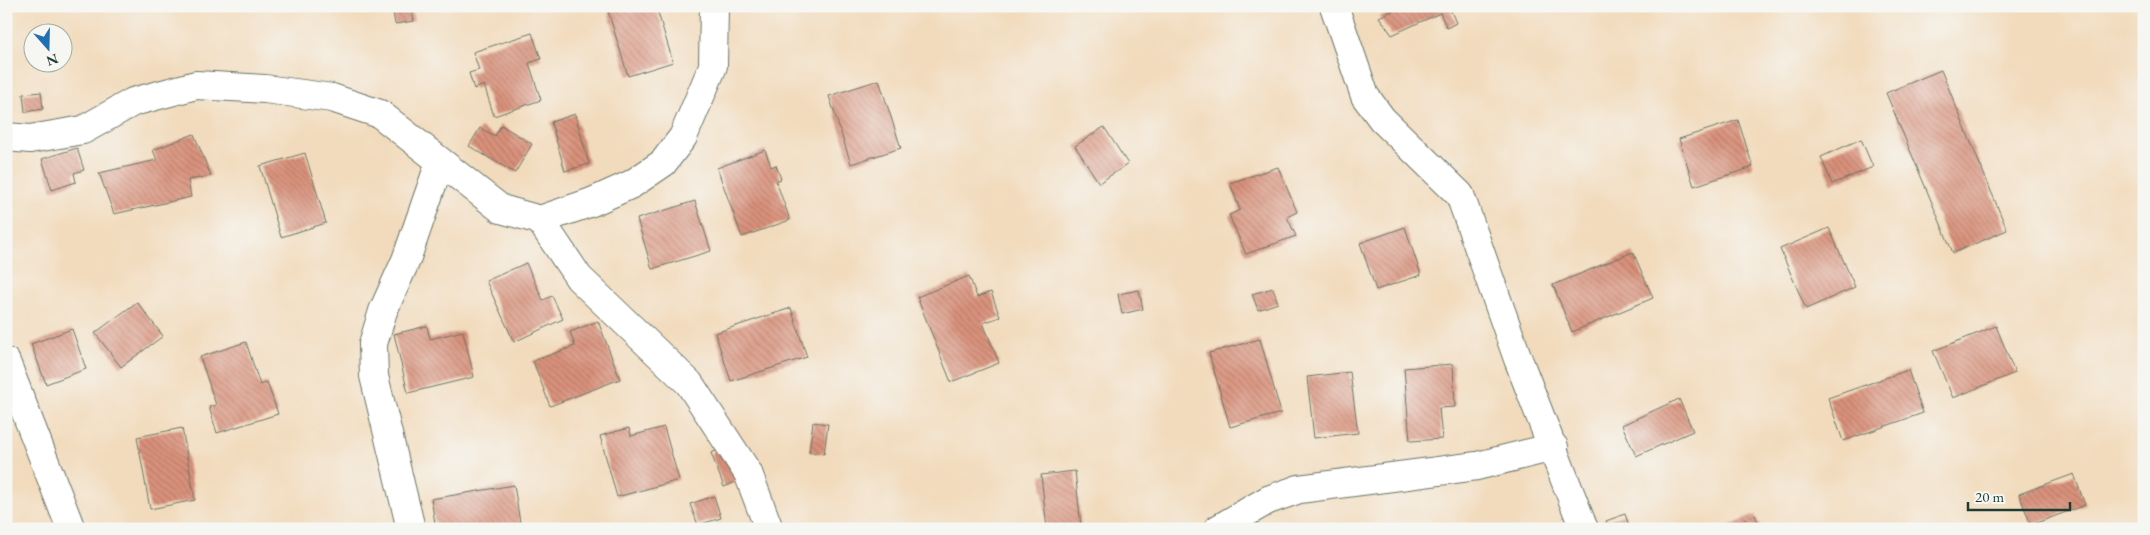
<svg xmlns="http://www.w3.org/2000/svg" width="2150" height="535" viewBox="0 0 2150 535" font-family="'EB Garamond',serif">
<style>
.building{fill:url(#building-back-hatch)}
.lines{fill:none;stroke-linecap:round;stroke-linejoin:round}
.minor-casing{stroke:#697464;stroke-width:30}
.minor{stroke:#fff;stroke-width:28}
</style>
<defs>
<pattern id="building-back-hatch" width="6" height="6" patternUnits="userSpaceOnUse" patternTransform="scale(1.25)"><rect width="6" height="6" fill="#da927b"/><path d="M-1 5l2 2M0 0l6 6M5-1l2 2" fill="none" stroke="#b07866"/></pattern>
</defs>
<rect width="100%" height="100%" fill="#f6f6f2"/>
<filter id="ink" filterUnits="userSpaceOnUse"><feTurbulence type="fractalNoise" baseFrequency=".02" numOctaves="2"/><feDisplacementMap in="SourceGraphic" scale="10" xChannelSelector="R" yChannelSelector="G"/><feConvolveMatrix kernelMatrix="1 2 1 2 8 2 1 2 1" color-interpolation-filters="sRGB"/></filter>
<filter id="wash" filterUnits="userSpaceOnUse"><feTurbulence type="fractalNoise" baseFrequency=".0096" numOctaves="4" result="noise"/><feDisplacementMap in="SourceGraphic" scale="20" xChannelSelector="R" yChannelSelector="G"/><feGaussianBlur stdDeviation="1.12" result="paint"/><feColorMatrix in="noise" values="0 0 0 0 0 0 0 0 0 0 0 0 0 0 0 0 0 1.4 0 .05"/><feComposite in="paint" operator="in"/></filter>
<g filter="url(#wash)">
<rect width="100%" height="100%" fill="#f2dbbd"/>
<g id="blocks">
<!-- building -->
<g class="building">
<path d="M392,6h19l3,15 -19,3z"/>
<path d="M622,6h34l17,56 -45,14 -20,-65z"/>
<path d="M1403,6h46l7,17 -9,5 -7,-15 -48,22 -13,-18z"/>
<path d="M532,33l9,26 -12,4 12,37 -47,16 -10,-31 -10,4 -5,-16 10,-3 -6,-18z"/>
<path d="M1941,70l66,160 -54,23 -67,-160z"/>
<path d="M879,80l22,68 -50,16 -22,-68z"/>
<path d="M41,92l2,17 -18,3 -2,-18z"/>
<path d="M575,114l14,50 -24,7 -14,-49z"/>
<path d="M1738,120l15,47 -59,19 -15,-47z"/>
<path d="M501,125l31,19 -17,29 -46,-27 11,-18 15,8z"/>
<path d="M1104,127l24,37 -29,19 -24,-37z"/>
<path d="M194,134l17,42 -23,4 3,17 -77,17 -15,-41 58,-13 -4,-10z"/>
<path d="M1861,139l12,28 -41,17 -11,-27z"/>
<path d="M77,148l7,22 -10,3 2,9 -24,8 -10,-31z"/>
<path d="M765,150l6,17 5,-2 5,14 -5,2 14,39 -48,17 -25,-69z"/>
<path d="M305,153l21,70 -45,14 -21,-71z"/>
<path d="M1278,167l19,45 -10,5 9,19 -50,18 -17,-39 11,-5 -10,-27z"/>
<path d="M695,201l16,50 -59,18 -15,-50z"/>
<path d="M1405,227l16,48 -45,15 -16,-47z"/>
<path d="M1829,228l26,59 -49,22 -26,-60z"/>
<path d="M1633,252l20,46 -81,34 -19,-47z"/>
<path d="M526,263l17,37 9,-4 11,23 -49,23 -28,-61z"/>
<path d="M969,276l8,21 14,-5 9,25 -17,6 16,40 -48,19 -34,-85z"/>
<path d="M1273,288l5,15 -20,7 -6,-16z"/>
<path d="M1139,290l4,19 -21,5 -4,-20z"/>
<path d="M137,302l26,34 -42,31 -26,-34z"/>
<path d="M791,308l16,49 -76,24 -16,-48z"/>
<path d="M598,321l22,58 -70,27 -17,-45 42,-15 -5,-14z"/>
<path d="M427,326l3,13 33,-8 11,46 -66,16 -14,-59z"/>
<path d="M1996,326l19,47 -62,25 -20,-47z"/>
<path d="M72,329l14,40 -40,15 -15,-40z"/>
<path d="M1260,339l21,74 -51,14 -21,-74z"/>
<path d="M246,342l14,43 7,-3 11,32 -61,19 -8,-26 7,-2 -16,-48z"/>
<path d="M1453,364l2,43 -16,1 3,31 -32,2 -6,-73z"/>
<path d="M1908,370l15,43 -80,28 -15,-43z"/>
<path d="M1350,372l8,61 -44,5 -7,-61z"/>
<path d="M1679,399l14,32 -57,25 -14,-31z"/>
<path d="M813,422l15,2 -4,30 -15,-2z"/>
<path d="M664,427l15,53 -62,17 -17,-61 29,-8 2,8z"/>
<path d="M182,428l13,72 -45,9 -13,-72z"/>
<path d="M723,448l22,30 -21,9 -13,-34z"/>
<path d="M1075,471l6,55 -34,3 -6,-54z"/>
<path d="M2074,474l11,31 -54,20 -12,-31z"/>
<path d="M514,485l7,44h-85l-5,-30z"/>
<path d="M714,496l7,22 -23,7 -8,-21z"/>
<path d="M1625,514l5,15h-21l-3,-8z"/>
<path d="M1755,515l6,14h-39z"/>
</g>
</g>
</g>
<g filter="url(#ink)">
<use href="#blocks" fill-opacity="0" stroke="#697464" stroke-width="1"/>
<g class="lines">
<!-- minor casing -->
<g class="minor-casing">
<g id="minor">
<path d="M1334,6l31,90 17,23 78,76 58,164 66,170"/>
<path d="M6,137l24,2 53,-9 50,-28 63,-17 69,4 67,9 48,16 121,95 39,11 52,-18 40,-18 31,-21 20,-26 30,-71 1,-60"/>
<path d="M540,220l39,58 110,105 59,90 21,56"/>
<path d="M6,362l65,167"/>
<path d="M411,529l-37,-153 -1,-32 10,-33 23,-51 34,-98"/>
<path d="M1218,529l50,-29 31,-11 178,-23 77,-19"/>
</g>
</g>
<!-- minor -->
<use href="#minor" class="minor"/>
</g>
</g>
<!-- margin -->
<rect width="2150" height="535" fill="none" stroke="#f6f6f2" stroke-width="25"/>
<!-- north arrow -->
<g transform="translate(48 48) rotate(160)"><circle r="24" fill="#f6f6f2" stroke="#a0aca6"/>
<path d="M0-4L9 19L0 12L-9 19Z" fill="#1f6fb2"/>
<text y="-8" font-size="14" font-weight="bold" text-anchor="middle" fill="#1f3d34">N</text>
</g>
<!-- scale -->
<path d="M1968 502v8h102v-8" fill="none" stroke="#1f3d34" stroke-width="2.5"/>
<text x="1975" y="502" font-size="15" fill="#1f3d34" stroke="#f6f6f2" stroke-width="4" paint-order="stroke">20 m</text>
</svg>
